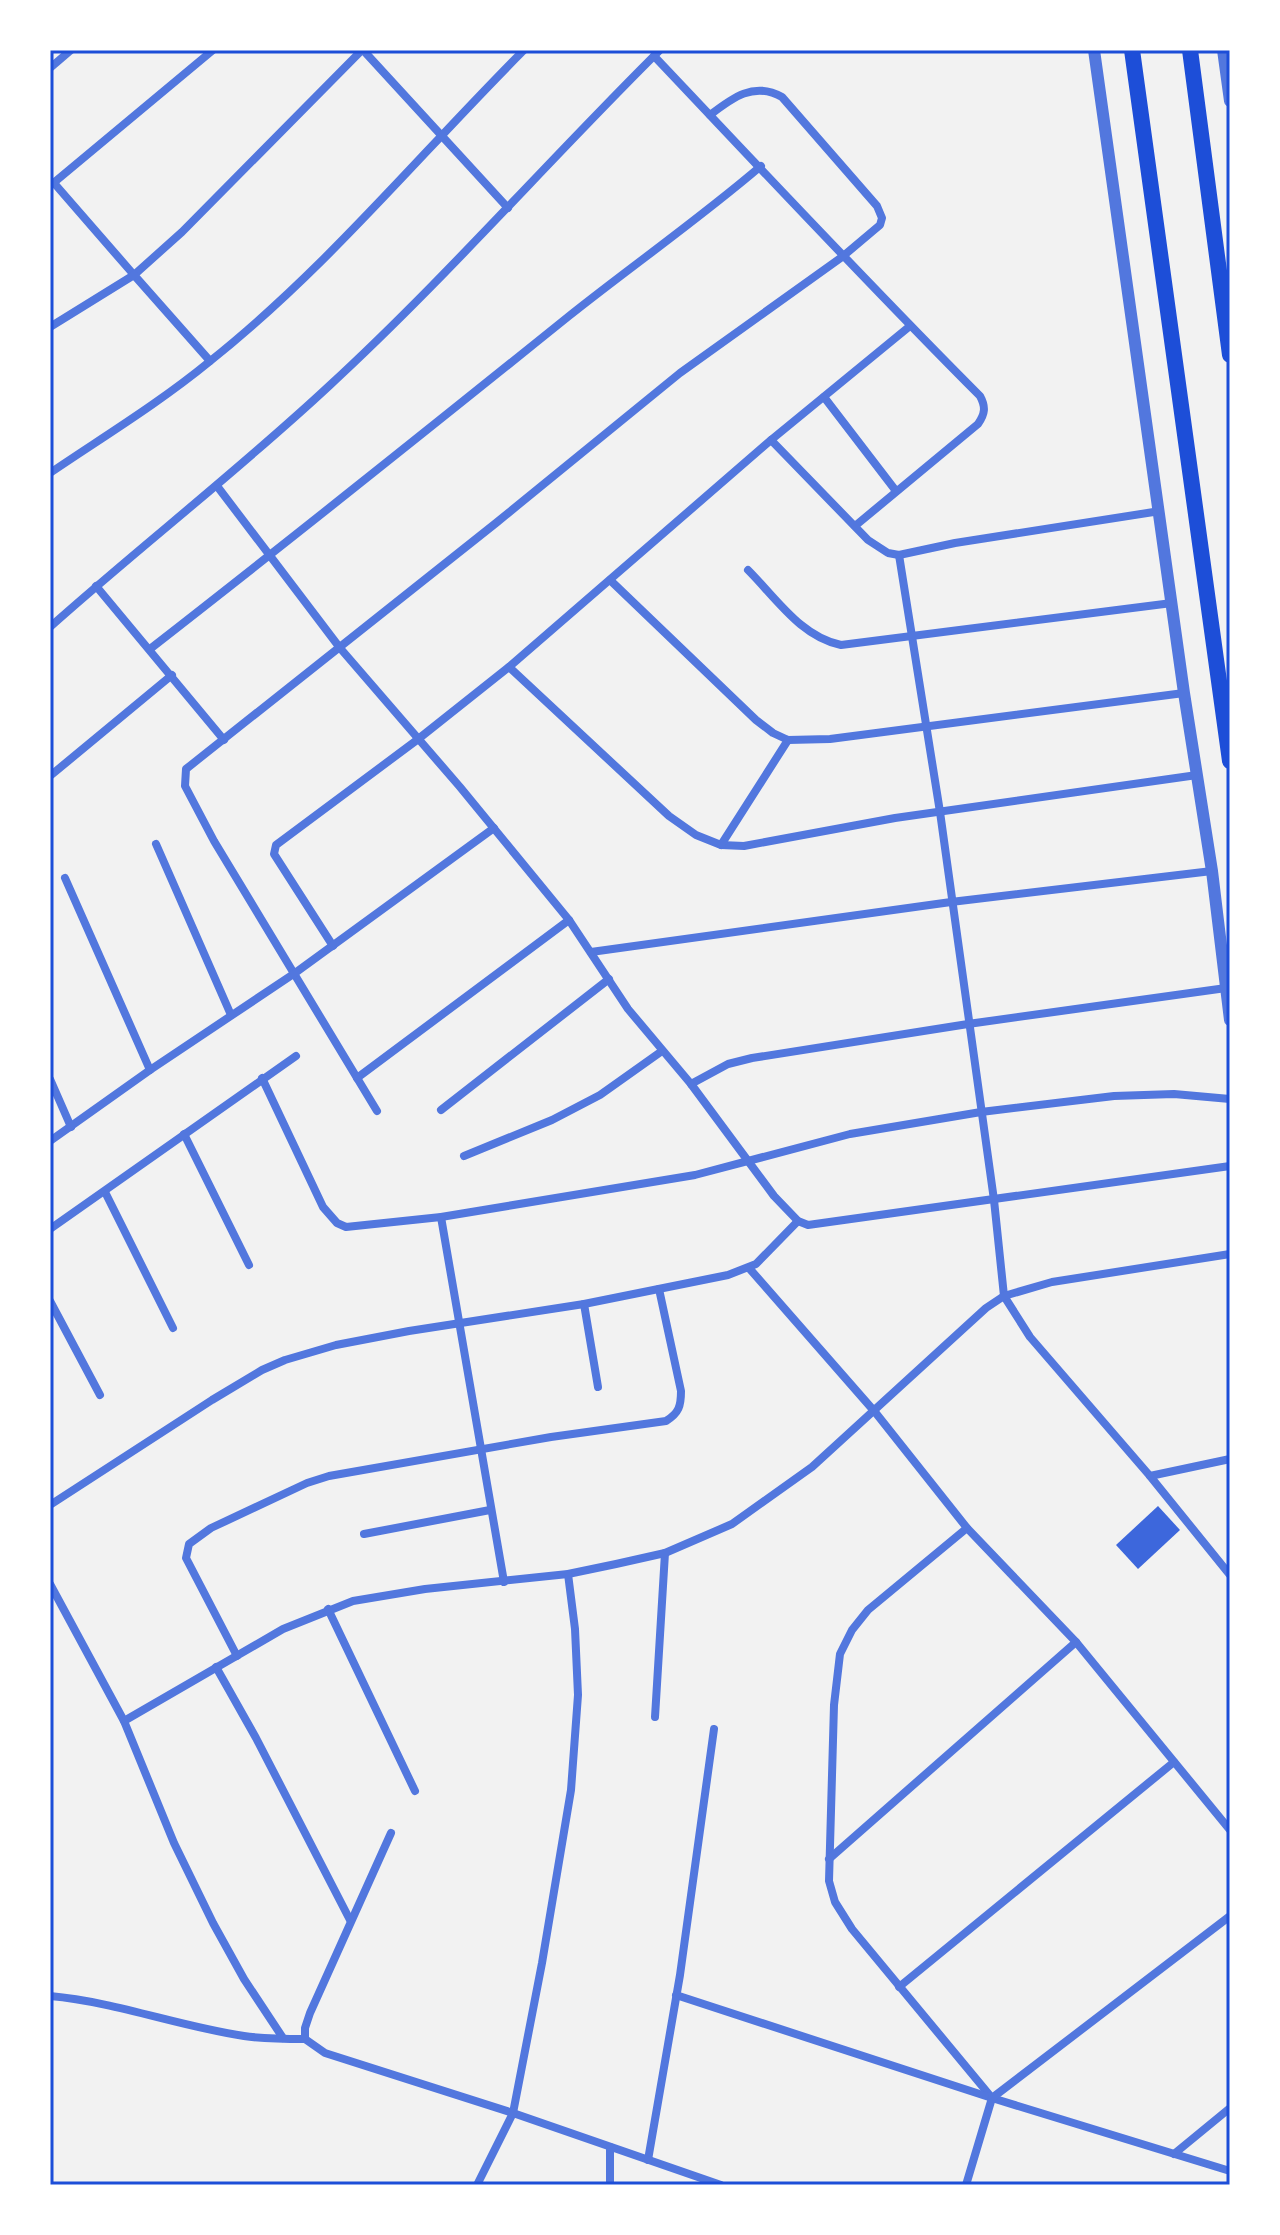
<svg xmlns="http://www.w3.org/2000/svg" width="1280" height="2235" viewBox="0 0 1280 2235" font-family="Barlow,sans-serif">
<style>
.building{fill:#3d67dc}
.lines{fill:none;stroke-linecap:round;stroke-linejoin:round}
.minor{stroke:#5277de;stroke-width:8}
.tertiary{stroke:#5277de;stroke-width:12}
.trunk{stroke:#1d4ed8;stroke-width:16}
.neatline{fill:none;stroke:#1d4ed8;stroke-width:3}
</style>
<rect width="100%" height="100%" fill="#f2f2f2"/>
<!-- building -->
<path class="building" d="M1158,1506l22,24 -42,39 -22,-24z"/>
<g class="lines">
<!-- minor -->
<g class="minor">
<path d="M363,50l145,158"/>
<path d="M654,56c108,114 215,229 326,340 6,11 5,18 -2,28l-123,102"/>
<path d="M50,68l21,-18"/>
<path d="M54,183l80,92 48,-43 180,-182"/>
<path d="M51,185l162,-135"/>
<path d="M50,327l84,-52 76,86"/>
<path d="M824,397l72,94"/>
<path d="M771,440l97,100 20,13 11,2 56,-12 205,-32"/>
<path d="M50,473c53,-36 109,-70 159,-111 116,-92 211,-208 315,-312"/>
<path d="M217,486l123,162 120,139 109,133 59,89 63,75 83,112 24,25 10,4 422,-59"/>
<path d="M899,555l41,257 54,388 10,96 26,41 120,139"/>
<path d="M748,570c28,28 53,67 93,75l331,-42"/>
<path d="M610,580l146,140 17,13 15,7 42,-1 354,-46"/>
<path d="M96,586l128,154"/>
<path d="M50,627c92,-82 189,-157 279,-241 116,-107 219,-225 331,-336"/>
<path d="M150,649c141,-110 280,-221 419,-333 64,-51 130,-97 192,-150"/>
<path d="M509,667l160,149 27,19 25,10 23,1 151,-28 302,-43"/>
<path d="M50,776l122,-101"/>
<path d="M156,844l75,171"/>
<path d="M721,845l67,-105"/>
<path d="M65,878l85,192"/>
<path d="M333,946l-59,-92 2,-9 141,-105 92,-73 262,-227 139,-114"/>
<path d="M591,952l360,-50 261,-31"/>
<path d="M262,1078l61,129 14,16 9,4 95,-10 254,-42 155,-41 131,-22 133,-16 60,-2 56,5"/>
<path d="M357,1078l212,-158"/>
<path d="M50,1079l21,48"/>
<path d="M691,1084l37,-20 24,-6 216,-34 258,-36"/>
<path d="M441,1110l168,-131"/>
<path d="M377,1111l-163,-270 -29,-55 1,-17 310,-246 184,-150 162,-116 38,-32 2,-7 -5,-12 -95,-109c-28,-16 -50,1 -72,18"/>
<path d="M184,1134l65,131"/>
<path d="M50,1141l100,-71 145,-97 199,-145"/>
<path d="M464,1156l88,-36 48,-25 62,-44"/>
<path d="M105,1192l68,136"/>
<path d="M441,1217l63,365"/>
<path d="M50,1229l246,-173"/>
<path d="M749,1268l126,144 92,116 109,114 154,188"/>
<path d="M50,1301l50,94"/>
<path d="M584,1304l14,83"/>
<path d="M1230,1459l-80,17 80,99"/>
<path d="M50,1505l162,-105 50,-30 23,-10 51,-15 73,-14 175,-27 144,-29 28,-11 42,-43"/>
<path d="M967,1528l-99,82 -16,20 -12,24 -6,51 -5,176 6,21 17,27 140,169"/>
<path d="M364,1534l126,-24"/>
<path d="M50,1584l74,137 50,122 39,80 31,56 39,59"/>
<path d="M328,1609l87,182"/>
<path d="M237,1656l-51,-98 3,-14 22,-16 96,-45 22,-7 222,-39 115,-16c13,-8 15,-15 15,-30l-22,-102"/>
<path d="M216,1667l40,71 94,182"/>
<path d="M655,1717l10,-164"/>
<path d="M124,1721l159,-92 70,-28 72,-12 143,-15 48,-10 49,-11 67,-29 80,-57 174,-159 18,-12 48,-14 178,-28"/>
<path d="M391,1833l-81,180 -5,15v11l20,14 188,60 208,72"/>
<path d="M829,1859l247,-217"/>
<path d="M899,1987l275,-225"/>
<path d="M676,1995l316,103 238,73"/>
<path d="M50,1996c66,6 128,30 194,40 20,3 41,3 61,3"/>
<path d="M610,2147v38"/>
<path d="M1174,2154l56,-46"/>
<path d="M648,2160l32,-185 34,-246"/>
<path d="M477,2185l36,-72 29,-150 29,-173 7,-95 -3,-66 -7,-55"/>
<path d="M966,2185l26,-87 238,-182"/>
</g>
<!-- tertiary -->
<g class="tertiary">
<path d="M1094,50l90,643 28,178 18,149"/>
<path d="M1223,50l7,51"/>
</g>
<!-- trunk -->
<g class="trunk">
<path d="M1132,50l98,711"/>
<path d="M1190,50l40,305"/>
</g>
</g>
<!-- border -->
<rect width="1280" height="2235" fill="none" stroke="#ffffff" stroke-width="104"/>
<rect x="52" y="52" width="1176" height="2131" class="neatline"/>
</svg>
